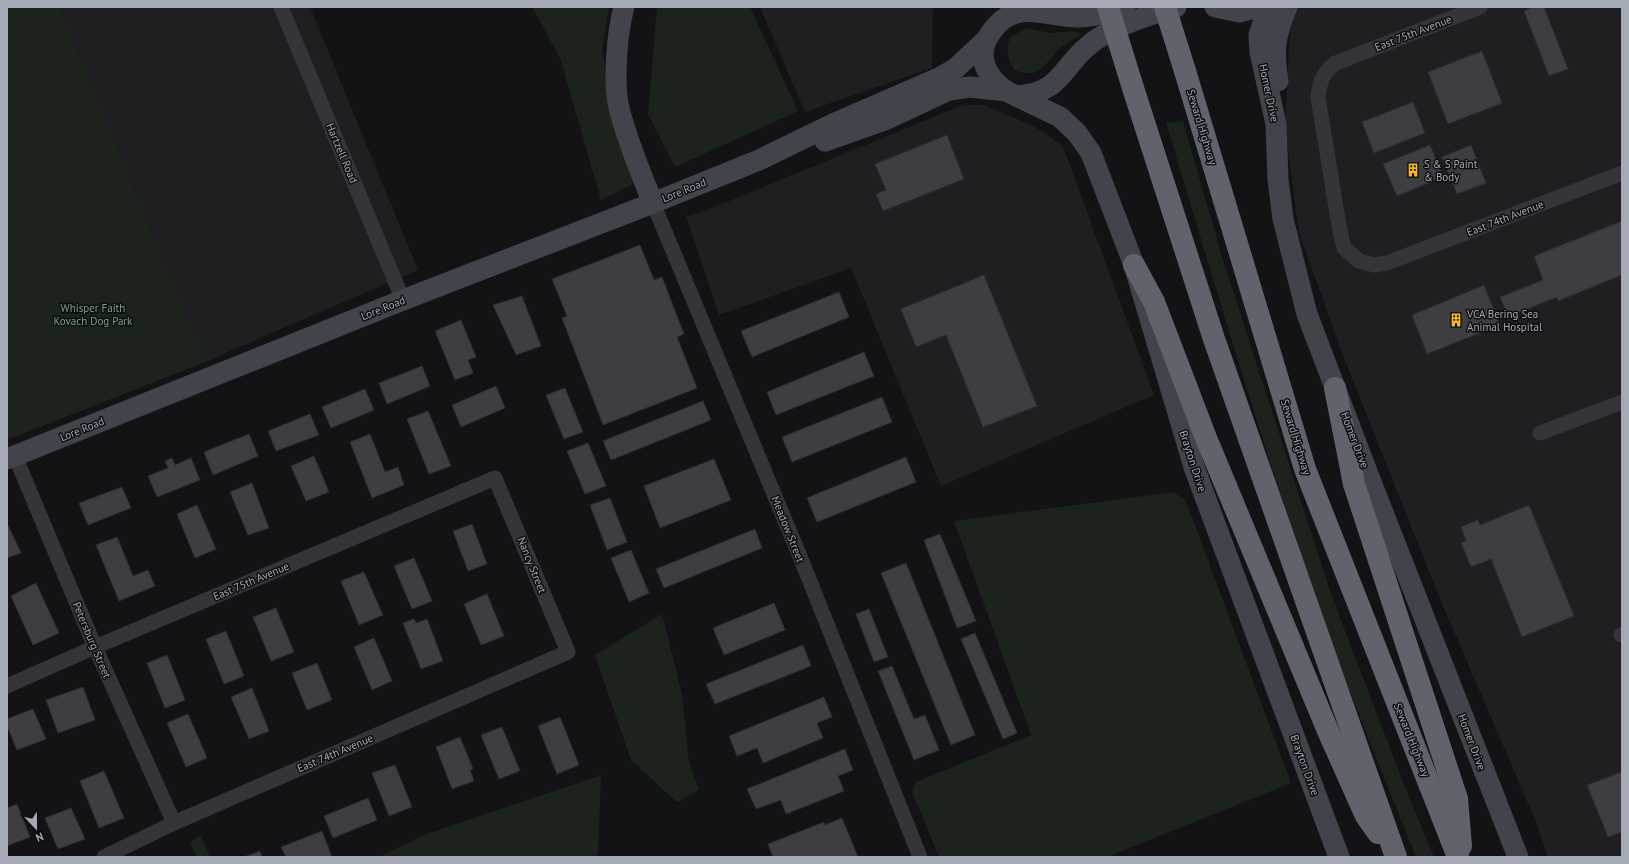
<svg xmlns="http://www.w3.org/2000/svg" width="1629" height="864" viewBox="0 0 1629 864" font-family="'PT Sans',sans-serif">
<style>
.built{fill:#1f1f22}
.green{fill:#1b231c}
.building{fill:#3d3e42;stroke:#2d2d31}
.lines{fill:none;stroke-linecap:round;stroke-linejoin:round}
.street{stroke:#34353a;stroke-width:15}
.secondary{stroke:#42444b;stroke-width:21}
.highway{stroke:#60636c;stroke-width:22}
.highway-bridge{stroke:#60636c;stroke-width:22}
.labels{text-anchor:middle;stroke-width:3;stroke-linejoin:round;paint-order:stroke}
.street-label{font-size:11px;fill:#a4a9b6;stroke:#0e0e10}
.poi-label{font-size:11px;fill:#a4a9b6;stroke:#0e0e10;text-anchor:start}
.park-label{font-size:11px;fill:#7aa37d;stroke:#0e0e10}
</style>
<rect width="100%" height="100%" fill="#131315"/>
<!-- built -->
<g class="built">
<path d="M60,7h250l108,263 -213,92z"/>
<path d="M760,7h173l-1,61 -127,44z"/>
<path d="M1298,7h324v850h-74l-13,-37 -98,-228 -95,-239 -43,-120 -14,-106 5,-97z"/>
<path d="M963,105h21l50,21 29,20 91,249 -213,91 -90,-218 -132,47 -33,-99 14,-3z"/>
</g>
<!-- green -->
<g class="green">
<path d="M7,7h53l145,355 -198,78z"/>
<path d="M532,7h77l-7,44 7,38 -1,20 25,75 -32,16 -41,-142z"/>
<path d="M657,7h93l48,104 -123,56 -27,-53z"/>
<path d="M1027,28l23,5 27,-2 3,4c-7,5 -15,9 -21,14 -16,17 -18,30 -45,21 -7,-13 -8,-19 -4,-33z"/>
<path d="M1183,121l40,139 108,334 74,193 29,70h-18c-27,-68 -55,-135 -80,-203 -64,-174 -116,-353 -170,-531z"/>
<path d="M1174,492l12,9 105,282 -184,74h-168l-27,-65 4,-10 115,-47 -77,-214z"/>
<path d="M662,614l20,81 7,67 10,28 -22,12 -46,-42 -36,-105z"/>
<path d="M601,775l-3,79 -5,3h-214l45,-22z"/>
<path d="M201,835l9,22h-13l-7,-14z"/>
</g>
<!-- building -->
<g class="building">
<path d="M1534,7h10l24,62 -19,7 -25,-65z"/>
<path d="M1482,51l20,52 -54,21 -20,-52z"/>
<path d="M1413,102l12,31 -51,20 -12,-31z"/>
<path d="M947,135l17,44 -81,32 -7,-17 10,-4 -11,-26z"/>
<path d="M1430,145l13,32 -46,19 -14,-32z"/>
<path d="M1471,145l15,38 -29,11 -15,-37z"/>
<path d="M1622,221v54l-64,26 -1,-4 -49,20 -8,-20 43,-17 -9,-24z"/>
<path d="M640,245l14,35 8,-3 22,57 -7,3 20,51 -94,37 -41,-107 5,-2 -15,-37z"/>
<path d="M984,275l53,131 -54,21 -37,-92 -30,12 -15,-38z"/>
<path d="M1484,285l16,40 -73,29 -15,-39z"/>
<path d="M839,292l10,25 -97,40 -11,-26z"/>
<path d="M522,296l19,50 -25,9 -23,-50z"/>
<path d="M461,320l15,37 -8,3 5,13 -18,7 -20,-49z"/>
<path d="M864,352l10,24 -98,39 -9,-23z"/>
<path d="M422,366l8,20 -43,18 -8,-21z"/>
<path d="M496,386l9,22 -44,19 -9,-22z"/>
<path d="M565,388l18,44 -19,7 -18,-44z"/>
<path d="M365,389l9,21 -43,18 -9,-21z"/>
<path d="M882,397l10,25 -100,40 -10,-25z"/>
<path d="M703,401l8,19 -100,40 -8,-19z"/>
<path d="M428,411l23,55 -22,8 -22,-55z"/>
<path d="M310,414l9,21 -43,16 -8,-20z"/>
<path d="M249,434l9,22 -45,19 -9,-23z"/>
<path d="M370,434l15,38 13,-5 6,18 -32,13 -22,-56z"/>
<path d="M588,443l18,43 -21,8 -18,-43z"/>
<path d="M314,456l15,36 -23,9 -15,-35z"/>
<path d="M906,457l10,25 -99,40 -10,-24z"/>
<path d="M172,458l3,7 16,-7 9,22 -43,17 -9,-21 20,-8 -3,-7z"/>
<path d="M714,459l17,41 -71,28 -16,-42z"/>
<path d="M252,483l17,45 -21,7 -18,-43z"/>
<path d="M122,487l9,21 -43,17 -9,-22z"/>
<path d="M610,498l17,44 -20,8 -17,-45z"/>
<path d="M197,505l19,44 -21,9 -18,-44z"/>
<path d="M1529,505l45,111 -52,21 -31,-78 -20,8 -10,-24 5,-2 -5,-14 17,-7 2,5z"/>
<path d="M7,523l14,30 -14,5z"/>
<path d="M472,524l15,40 -19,7 -15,-40z"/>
<path d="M755,529l7,19 -98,40 -8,-19z"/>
<path d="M940,534l36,87 -19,7 -33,-88z"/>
<path d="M117,537l16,39 15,-6 7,16 -36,15 -23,-56z"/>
<path d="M631,550l18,43 -20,9 -18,-44z"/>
<path d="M414,558l18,43 -20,8 -18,-43z"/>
<path d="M906,563l69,172 -24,10 -70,-172z"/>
<path d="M364,572l19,43 -24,10 -18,-44z"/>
<path d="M36,583l23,50 -26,12 -22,-49z"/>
<path d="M487,594l17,42 -23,9 -17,-41z"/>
<path d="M774,603l11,27 -61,25 -11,-27z"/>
<path d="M276,608l18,44 -23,9 -18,-44z"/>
<path d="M869,609l19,48 -14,5 -18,-48z"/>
<path d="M414,619l2,4 11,-4 16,42 -22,8 -18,-46z"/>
<path d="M226,631l18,45 -20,8 -18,-45z"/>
<path d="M975,633l42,100 -14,6 -42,-100z"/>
<path d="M374,638l18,43 -20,9 -18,-43z"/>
<path d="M803,645l8,21 -96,38 -9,-20z"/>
<path d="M167,655l18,45 -20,8 -18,-45z"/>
<path d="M317,663l15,37 -25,10 -15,-37z"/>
<path d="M892,666l22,53 11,-4 14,35 -25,10 -36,-89z"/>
<path d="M83,687l12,33 -37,13 -12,-33z"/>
<path d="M252,688l17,43 -20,8 -18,-42z"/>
<path d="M824,697l8,20 -15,6 6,15 -60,25 -6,-15 -20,8 -8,-20z"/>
<path d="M33,709l13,30 -29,11 -10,-24v-7z"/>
<path d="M188,714l19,44 -21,9 -19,-44z"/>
<path d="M560,717l19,48 -22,9 -19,-48z"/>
<path d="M502,727l18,44 -21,8 -18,-44z"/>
<path d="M460,737l13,32 -3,1 4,11 -22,8 -16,-42z"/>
<path d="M845,749l8,21 -15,6 6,15 -58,23 -5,-14 -25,9 -9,-20z"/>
<path d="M395,765l17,42 -23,9 -17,-43z"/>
<path d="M104,771l20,47 -25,10 -19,-47z"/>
<path d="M1622,772v60l-14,5 -21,-52z"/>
<path d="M368,798l9,22 -44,18 -9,-22z"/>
<path d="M17,804l13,33 -23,9v-38z"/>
<path d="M71,808l14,31 -27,10 -13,-31z"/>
<path d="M842,818l16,39h-85l-5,-13 56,-22 1,3z"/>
<path d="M322,831l10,26h-46l-5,-10z"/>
<path d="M260,851l2,6h-18z"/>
</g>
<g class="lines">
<!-- street -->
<g class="street">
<path d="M281,7l122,293"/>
<path d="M1480,7l-144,56c-13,9 -16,18 -18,34l21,129 5,22 15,13 15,4 13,-2 235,-90"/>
<path d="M653,203l148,356 119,298"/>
<path d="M1540,433l82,-31"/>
<path d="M15,456l80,191 79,176"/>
<path d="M1621,635h1"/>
<path d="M7,686l88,-39 400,-169 73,174 -394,171 -70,34"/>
</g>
<!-- secondary -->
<g class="secondary">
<path d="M624,7c-7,25 -11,75 -5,101 8,32 21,64 34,95"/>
<path d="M1125,7c-16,6 -31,10 -48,10 -28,0 -59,-17 -81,9 -6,7 -10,13 -12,21 -4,19 8,34 22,44l54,26 17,16 14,20 43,112 60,202 145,390"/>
<path d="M1215,7l24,5 20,-5"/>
<path d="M1268,7l-9,28 1,17 16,72 2,56 5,39 24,95 59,155 152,388"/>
<path d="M1278,81c-5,-31 -3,-45 9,-74"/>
<path d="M1016,96c45,-3 44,-27 73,-51 21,-18 60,-30 87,-38"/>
<path d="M825,141l62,-22 62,-29 21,-3 36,4"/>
<path d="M7,459l396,-159 250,-97 106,-43 74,-36 106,-46 16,-9 31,-29"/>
</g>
<!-- highway -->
<g class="highway">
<path d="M1185,71l120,398 153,388"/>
<path d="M1133,88l81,251 182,518"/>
<path d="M1134,265l20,37 52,136 122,293 38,85 12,17"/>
<path d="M1335,388l19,96 103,315 4,47"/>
</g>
<!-- highway-bridge -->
<g class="highway-bridge">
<path d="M1108,7l25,81"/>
<path d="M1165,7l20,64"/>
</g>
</g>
<!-- icons -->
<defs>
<g id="building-bare" transform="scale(1.08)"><path d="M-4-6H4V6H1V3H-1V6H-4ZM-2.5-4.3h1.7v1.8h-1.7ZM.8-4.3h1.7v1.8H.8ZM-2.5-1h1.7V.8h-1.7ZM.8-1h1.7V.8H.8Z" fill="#fdb724" stroke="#0e0e10" stroke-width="2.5" paint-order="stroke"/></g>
</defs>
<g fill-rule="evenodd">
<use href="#building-bare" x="1413" y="170"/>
<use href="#building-bare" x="1456" y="320"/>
</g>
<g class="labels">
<!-- street labels -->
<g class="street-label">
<text transform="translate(1413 33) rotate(-21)" y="4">East 75th Avenue</text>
<text transform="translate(1269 93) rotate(78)" y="4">Homer Drive</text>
<text transform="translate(1202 127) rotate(73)" y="4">Seward Highway</text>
<text transform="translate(342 153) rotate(67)" y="4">Hartzell Road</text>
<text transform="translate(684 190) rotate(-22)" y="4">Lore Road</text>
<text transform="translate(1505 218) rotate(-21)" y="4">East 74th Avenue</text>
<text transform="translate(383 308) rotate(-22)" y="4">Lore Road</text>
<text transform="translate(82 429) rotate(-22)" y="4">Lore Road</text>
<text transform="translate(1296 437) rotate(73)" y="4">Seward Highway</text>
<text transform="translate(1355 440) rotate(69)" y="4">Homer Drive</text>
<text transform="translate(1193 461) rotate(72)" y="4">Brayton Drive</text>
<text transform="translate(788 529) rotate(68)" y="4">Meadow Street</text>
<text transform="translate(532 565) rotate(68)" y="4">Nancy Street</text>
<text transform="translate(251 581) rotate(-23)" y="4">East 75th Avenue</text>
<text transform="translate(92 640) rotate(67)" y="4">Petersburg Street</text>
<text transform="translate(1412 740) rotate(68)" y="4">Seward Highway</text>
<text transform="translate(1472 742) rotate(69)" y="4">Homer Drive</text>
<text transform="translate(335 753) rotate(-23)" y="4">East 74th Avenue</text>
<text transform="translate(1305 765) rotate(70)" y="4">Brayton Drive</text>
</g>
<!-- poi labels -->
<g class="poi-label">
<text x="1424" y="168">S &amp; S Paint<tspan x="1424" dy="13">&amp; Body</tspan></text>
<text x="1467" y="318">VCA Bering Sea<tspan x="1467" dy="13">Animal Hospital</tspan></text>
</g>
<!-- park labels -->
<g class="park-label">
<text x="93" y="312">Whisper Faith<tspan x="93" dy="13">Kovach Dog Park</tspan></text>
</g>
</g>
<!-- border -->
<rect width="1629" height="864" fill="none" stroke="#a4a9b6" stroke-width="16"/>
<!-- north arrow -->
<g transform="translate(36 828) rotate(158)" stroke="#0e0e10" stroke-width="3" paint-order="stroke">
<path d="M0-3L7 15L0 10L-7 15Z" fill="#a4a9b6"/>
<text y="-6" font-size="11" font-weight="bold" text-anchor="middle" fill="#a4a9b6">N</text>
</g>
</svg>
